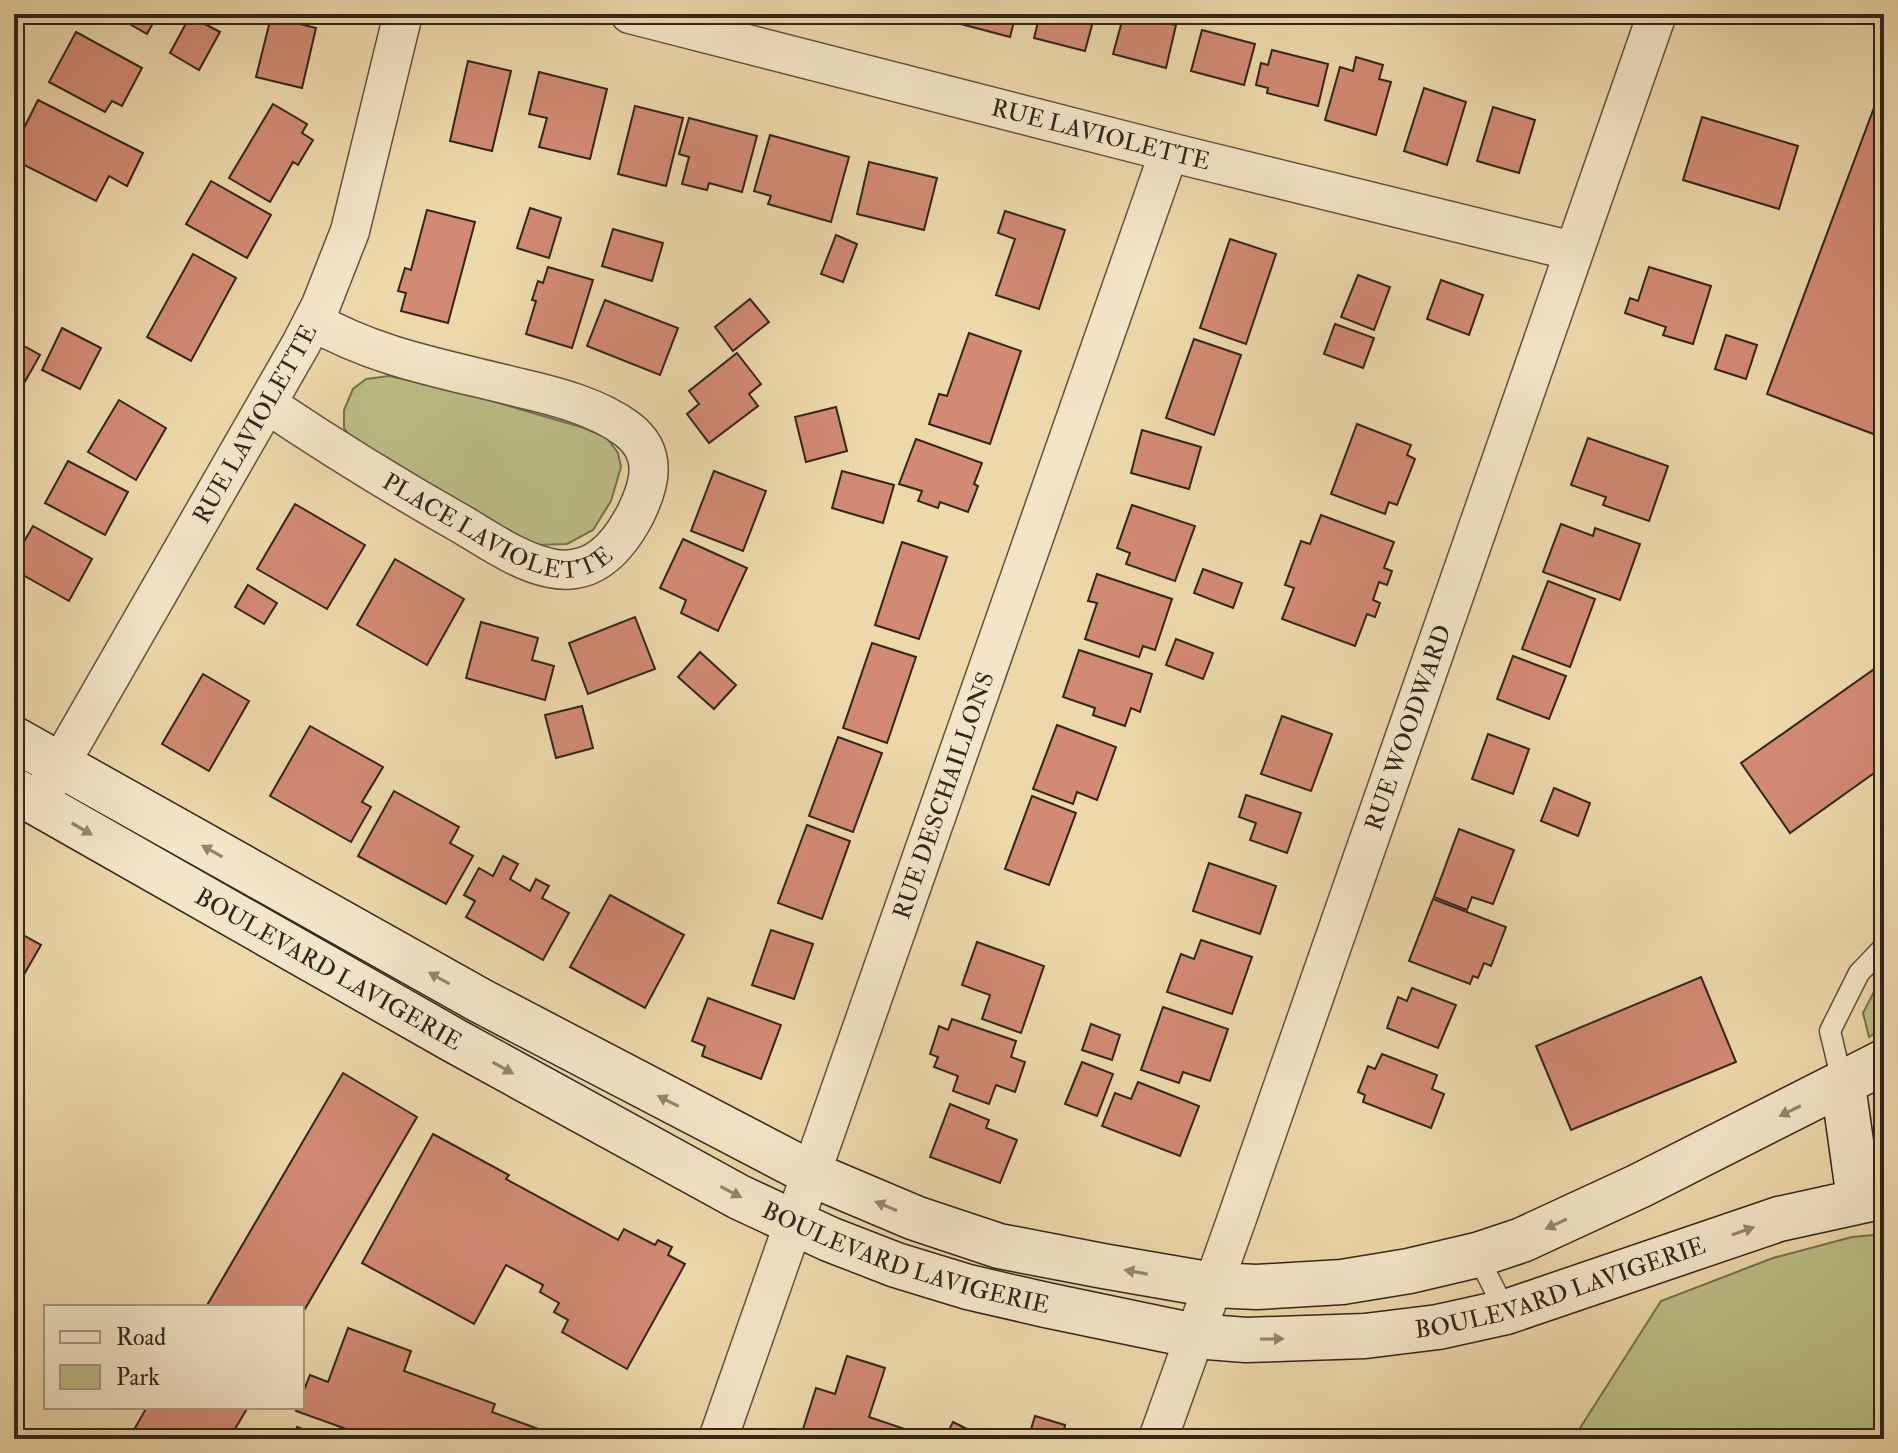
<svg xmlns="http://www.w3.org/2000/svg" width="1898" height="1453" viewBox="0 0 1898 1453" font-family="'IM FELL Double Pica',serif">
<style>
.green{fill:#bcbe86;stroke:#767251;stroke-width:2}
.building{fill:#d28a74;stroke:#31261c;stroke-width:2}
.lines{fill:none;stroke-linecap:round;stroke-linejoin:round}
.lane-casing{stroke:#605240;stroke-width:23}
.street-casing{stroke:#605240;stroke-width:41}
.secondary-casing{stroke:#31261c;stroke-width:47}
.lane{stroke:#f3e6c8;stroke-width:20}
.street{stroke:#f3e6c8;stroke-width:38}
.secondary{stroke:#f3e6c8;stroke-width:44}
.oneway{fill:#928672}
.labels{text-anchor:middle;stroke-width:7;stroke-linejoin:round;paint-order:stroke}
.street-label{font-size:24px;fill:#31261c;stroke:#f3e6c8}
</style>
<rect width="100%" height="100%" fill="#edd8aa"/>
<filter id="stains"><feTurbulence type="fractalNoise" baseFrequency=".0025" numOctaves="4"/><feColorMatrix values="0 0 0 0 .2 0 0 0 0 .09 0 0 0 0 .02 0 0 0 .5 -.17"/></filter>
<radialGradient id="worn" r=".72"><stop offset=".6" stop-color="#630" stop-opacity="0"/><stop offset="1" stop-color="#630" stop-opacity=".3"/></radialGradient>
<!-- green -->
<g class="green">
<path d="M389,376l76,17 119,35 23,10 11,15 3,14 -10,34 -18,29 -26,14 -29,1 -45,-18 -137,-82 -12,-17v-18l9,-21 13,-10z"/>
<path d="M1884,972v56l-15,9 -6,-24z"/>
<path d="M1884,1234v205h-311l88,-138 112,-43 79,-21z"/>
</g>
<!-- building -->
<g class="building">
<path d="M112,14h46l-11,20z"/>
<path d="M959,14h57l-6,23 -53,-14z"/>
<path d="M1040,14h55l-10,37 -51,-13z"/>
<path d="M1124,14l52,11 -10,43 -53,-14z"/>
<path d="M190,16l30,16 -21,38 -29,-17z"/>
<path d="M271,17l45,11 -14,60 -46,-11z"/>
<path d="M1202,30l53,14 -11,41 -53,-14z"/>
<path d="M76,32l66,36 -20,38 -10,-5 -7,11 -56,-30z"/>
<path d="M1272,50l56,14 -10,42 -51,-13 1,-5 -12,-3 5,-22 7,2z"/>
<path d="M1356,57l27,8 -4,14 12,3 -15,53 -51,-15 15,-53 13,4z"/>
<path d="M468,61l43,10 -19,80 -42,-10z"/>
<path d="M539,72l68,17 -17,70 -51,-12 8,-29 -18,-4z"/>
<path d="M1884,81v357l-117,-44z"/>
<path d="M1424,88l42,14 -19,63 -43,-14z"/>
<path d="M38,100l105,53 -16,33 -18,-10 -13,25 -82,-41v-12z"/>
<path d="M273,104l34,20 -5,9 11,7 -15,25 -5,-3 -23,40 -41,-24z"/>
<path d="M635,106l48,12 -17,68 -48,-12z"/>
<path d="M1493,107l42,13 -16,53 -42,-12z"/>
<path d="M1702,117l96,29 -19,63 -96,-29z"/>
<path d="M689,118l68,18 -15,56 -33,-9 -2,7 -25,-6 7,-27 -10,-3z"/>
<path d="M770,135l79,22 -18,65 -63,-18 3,-8 -17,-5z"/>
<path d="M869,162l68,16 -13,52 -67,-16z"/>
<path d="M211,181l60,34 -24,43 -61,-34z"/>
<path d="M530,208l31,10 -12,40 -32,-10z"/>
<path d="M427,210l48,12 -27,101 -47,-12 5,-18 -8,-2 7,-23 6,2z"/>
<path d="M1005,211l60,19 -26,79 -43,-14 19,-56 -17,-6z"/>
<path d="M613,229l50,14 -11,38 -50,-15z"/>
<path d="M836,235l21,9 -14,38 -22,-8z"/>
<path d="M1230,239l46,15 -30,90 -46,-16z"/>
<path d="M193,254l43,24 -45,83 -44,-24z"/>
<path d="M548,267l45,13 -21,68 -46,-14 10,-33 -4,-1 6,-19 5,2z"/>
<path d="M1649,267l62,19 -18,58 -30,-9 3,-8 -41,-14 5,-15 8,3z"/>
<path d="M1358,275l32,12 -16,43 -33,-13z"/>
<path d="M1441,280l42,15 -14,40 -42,-16z"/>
<path d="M750,299l19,23 -36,29 -18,-24z"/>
<path d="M605,300l73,28 -18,47 -73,-29z"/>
<path d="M1335,324l39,14 -11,30 -39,-14z"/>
<path d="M62,328l39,20 -21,41 -38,-19z"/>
<path d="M969,333l52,18 -31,93 -61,-20 10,-30 8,2z"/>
<path d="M1726,335l31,10 -11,34 -31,-10z"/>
<path d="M1194,339l47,16 -27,80 -48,-17z"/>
<path d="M15,341l25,14 -21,37 -5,-3z"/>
<path d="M737,353l24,31 -12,10 9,12 -49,37 -22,-29 12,-10 -10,-13z"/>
<path d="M119,400l47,28 -30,52 -48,-28z"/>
<path d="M836,407l11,44 -41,11 -11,-45z"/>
<path d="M1357,424l54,21 -4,10 8,4 -18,46 -8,-3 -4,12 -54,-20z"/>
<path d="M1142,430l59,17 -12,42 -58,-16z"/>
<path d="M1588,438l80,28 -19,55 -46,-16 3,-8 -35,-12z"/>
<path d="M916,439l66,24 -8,21 4,2 -10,26 -28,-10 -2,6 -20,-7 4,-10 -23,-7z"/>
<path d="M68,461l60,31 -23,43 -60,-32z"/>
<path d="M714,471l52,20 -23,60 -52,-20z"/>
<path d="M842,471l52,14 -11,38 -51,-15z"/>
<path d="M295,504l70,41 -38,64 -70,-40z"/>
<path d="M1132,505l63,21 -20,55 -49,-17 4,-11 -13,-5z"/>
<path d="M1321,515l73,27 -10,26 8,3 -5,14 -8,-3 -6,18 7,3 -5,14 -8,-3 -12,32 -73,-27 12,-31 -9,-3 16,-44 9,3z"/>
<path d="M1561,524l32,12 2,-8 45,16 -20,56 -77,-28z"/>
<path d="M33,526l59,33 -23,42 -55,-31v-11z"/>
<path d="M683,539l64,29 -29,63 -37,-18 5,-13 -26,-12z"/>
<path d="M902,542l45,15 -28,82 -44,-14z"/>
<path d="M395,559l69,40 -37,66 -70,-40z"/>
<path d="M1203,569l39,14 -9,25 -39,-15z"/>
<path d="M1097,574l75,25 -17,51 -12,-4 -4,11 -54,-18 12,-36 -9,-2z"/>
<path d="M1548,581l47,18 -25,68 -48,-18z"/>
<path d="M248,585l29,18 -13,21 -29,-17z"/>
<path d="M635,617l20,52 -67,25 -19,-51z"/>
<path d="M481,622l57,16 -6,22 22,6 -9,34 -79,-22z"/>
<path d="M1176,639l37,14 -10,26 -37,-14z"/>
<path d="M872,643l44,14 -29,86 -44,-15z"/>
<path d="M1079,650l73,24 -12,38 -9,-4 -6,18 -32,-11 2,-7 -32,-11z"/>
<path d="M700,652l36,33 -22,24 -36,-32z"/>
<path d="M1513,656l53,20 -17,43 -52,-20z"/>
<path d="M1880,665l4,6v95l-94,67 -49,-70z"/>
<path d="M203,674l46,27 -40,70 -47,-27z"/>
<path d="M582,706l11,42 -37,10 -11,-43z"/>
<path d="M1282,716l50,18 -21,57 -50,-17z"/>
<path d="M1057,725l59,22 -19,53 -20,-8 -4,12 -40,-15z"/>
<path d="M310,726l73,41 -21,35 9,5 -20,35 -81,-46z"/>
<path d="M1488,734l41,15 -16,45 -41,-15z"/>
<path d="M838,737l44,16 -29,79 -44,-16z"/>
<path d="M1554,788l36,15 -12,33 -37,-15z"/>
<path d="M394,791l65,36 -9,16 23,13 -27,48 -88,-48z"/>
<path d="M1246,795l55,18 -14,40 -37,-13 6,-17 -17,-6z"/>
<path d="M1032,796l44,17 -27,72 -44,-16z"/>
<path d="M807,825l43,16 -28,78 -44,-16z"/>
<path d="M1459,829l55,21 -21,54 -21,-7 -5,13 -33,-13z"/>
<path d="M503,856l15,8 -8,15 20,12 6,-12 13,7 -7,12 27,15 -26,47 -77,-43 9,-16 -11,-6 15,-27 14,8z"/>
<path d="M1209,863l67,23 -16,48 -67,-23z"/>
<path d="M610,895l74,40 -39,73 -75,-41z"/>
<path d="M1433,899l73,28 -15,39 -7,-3 -6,15 -5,-2 -3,8 -61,-23z"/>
<path d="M14,930l27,15 -23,40 -4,-2z"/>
<path d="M771,930l42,14 -19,55 -42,-14z"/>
<path d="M1201,940l51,17 -20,57 -65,-22 14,-38 13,5z"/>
<path d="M977,942l67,24 -23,67 -39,-14 8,-24 -28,-10z"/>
<path d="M1701,977l35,85 -165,68 -35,-84z"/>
<path d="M1412,988l44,17 -18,43 -51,-20 11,-31 9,4z"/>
<path d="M708,998l73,27 -20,54 -59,-23 3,-10 -13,-5z"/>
<path d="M1163,1007l65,22 -18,52 -27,-9 -4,11 -38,-13z"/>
<path d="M952,1019l64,22 -5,16 14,5 -10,30 -19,-7 -7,19 -36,-13 5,-15 -24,-9 4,-10 -8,-3 9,-28 9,4z"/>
<path d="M1091,1024l29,11 -8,25 -30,-10z"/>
<path d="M1382,1054l55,21 -5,14 12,5 -13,34 -68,-26 2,-7 -7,-3 10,-26 7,3z"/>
<path d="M1082,1062l31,12 -16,42 -32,-12z"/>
<path d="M343,1073l74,44 -115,197v-7h-96z"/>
<path d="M1138,1082l61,24 -19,50 -78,-30 13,-33 16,6z"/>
<path d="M950,1104l39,16 -3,8 31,12 -17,43 -70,-26z"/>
<path d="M433,1134l76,41 -3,4 112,61 6,-11 31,16 3,-5 14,7 -4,8 17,9 -58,105 -65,-37 6,-12 -14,-8 5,-9 -19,-11 3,-7 -37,-20 -32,59 -112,-61z"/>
<path d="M348,1328l63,23 -7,20 91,33 -3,8 66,24 -1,3h-183l-78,-28 2,-4h4v-12l8,-20 18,7z"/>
<path d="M847,1356l38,12 -16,49 36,12 -4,10h-35l-9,-3 -1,3h-21l-32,-10 13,-41 19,6z"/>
<path d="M147,1407h101l-19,32h-86l-11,-6z"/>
<path d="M1035,1416l30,9 -1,6 22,8h-58z"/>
<path d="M953,1422l34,17h-43z"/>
<path d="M297,1427l34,12h-38z"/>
</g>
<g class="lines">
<!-- lane casing -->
<g class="lane-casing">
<g id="lane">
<path d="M1843,1085l-13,-54 29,-58 25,-26"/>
<path d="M1477,1255l29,57"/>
</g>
</g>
<!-- street casing -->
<g class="street-casing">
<g id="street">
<path id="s1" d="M630,14l539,138 404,99"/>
<path id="s2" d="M267,404c64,43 129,83 196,121 27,16 55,36 87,43 42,9 67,-19 85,-53 15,-30 24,-62 -8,-86 -29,-22 -72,-33 -107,-41 -70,-18 -144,-30 -207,-67"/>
<path id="s3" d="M45,790l256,-446 20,-39 29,-74 53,-217"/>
<path id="s4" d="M718,1439l451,-1287"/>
<path id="s5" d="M1158,1439l78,-218 421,-1207"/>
</g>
</g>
<!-- secondary casing -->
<g class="secondary-casing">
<g id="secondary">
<path d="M14,739l467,262 337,176 97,41 84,28 104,20 110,19 44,2 85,-5 67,-11 68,-16 45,-15 117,-54 245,-124"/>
<path id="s6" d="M14,790l441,251 284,156 90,42 67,26 72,22 78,18 149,31 51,4 119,-4 73,-9 68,-15 273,-93 105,-23"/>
<path d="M1843,1085l16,114"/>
</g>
</g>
<!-- lane -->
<use href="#lane" class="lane"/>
<!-- street -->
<use href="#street" class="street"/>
<!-- secondary -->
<use href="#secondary" class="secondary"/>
</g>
<!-- one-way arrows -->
<defs><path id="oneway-solid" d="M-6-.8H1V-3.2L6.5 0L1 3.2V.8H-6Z" transform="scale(2)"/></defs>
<g class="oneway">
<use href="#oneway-solid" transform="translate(82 829) rotate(30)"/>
<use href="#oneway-solid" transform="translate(212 851) rotate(-151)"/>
<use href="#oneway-solid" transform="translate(439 978) rotate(-151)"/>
<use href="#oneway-solid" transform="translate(503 1068) rotate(29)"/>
<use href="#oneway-solid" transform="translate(668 1101) rotate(-153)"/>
<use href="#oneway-solid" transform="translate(1790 1111) rotate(154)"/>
<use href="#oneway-solid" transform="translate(731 1192) rotate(28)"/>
<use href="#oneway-solid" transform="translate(886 1206) rotate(-157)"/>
<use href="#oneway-solid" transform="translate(1556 1224) rotate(155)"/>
<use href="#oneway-solid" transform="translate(1743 1231) rotate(-19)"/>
<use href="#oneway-solid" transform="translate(1136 1272) rotate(-170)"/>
<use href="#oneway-solid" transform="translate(1272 1339) rotate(-1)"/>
</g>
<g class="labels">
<!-- street labels -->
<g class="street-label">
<text dy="8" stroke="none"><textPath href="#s1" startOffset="486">RUE LAVIOLETTE</textPath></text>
<text dy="8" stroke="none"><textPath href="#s3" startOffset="422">RUE LAVIOLETTE</textPath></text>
<text dy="8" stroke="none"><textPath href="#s2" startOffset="266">PLACE LAVIOLETTE</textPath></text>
<text dy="8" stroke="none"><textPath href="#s5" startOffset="754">RUE WOODWARD</textPath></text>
<text dy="8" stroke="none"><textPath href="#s4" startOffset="682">RUE DESCHAILLONS</textPath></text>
<text dy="8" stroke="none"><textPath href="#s6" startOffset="362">BOULEVARD LAVIGERIE</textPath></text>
<text dy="8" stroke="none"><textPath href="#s6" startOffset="1010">BOULEVARD LAVIGERIE</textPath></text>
<text dy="8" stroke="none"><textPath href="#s6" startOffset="1682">BOULEVARD LAVIGERIE</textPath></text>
</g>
</g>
<!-- margin -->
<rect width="1898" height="1453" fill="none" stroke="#edd8aa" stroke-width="48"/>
<rect x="16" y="16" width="1866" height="1421" fill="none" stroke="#31261c" stroke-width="4"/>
<rect x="24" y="24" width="1850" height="1405" fill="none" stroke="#31261c" stroke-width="2"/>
<!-- legend -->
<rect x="44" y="1305" width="260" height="104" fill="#f3e6c8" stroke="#a59983" stroke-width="2"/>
<rect x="60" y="1331" width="40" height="12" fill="#f3e6c8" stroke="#a59983" stroke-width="2"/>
<text x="116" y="1345" font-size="24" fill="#31261c">Road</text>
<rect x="60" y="1365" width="40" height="24" fill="#bcbe86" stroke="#a59983" stroke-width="2"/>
<text x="116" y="1385" font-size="24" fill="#31261c">Park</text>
<rect width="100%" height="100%" filter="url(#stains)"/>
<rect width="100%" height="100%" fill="url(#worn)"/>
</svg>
